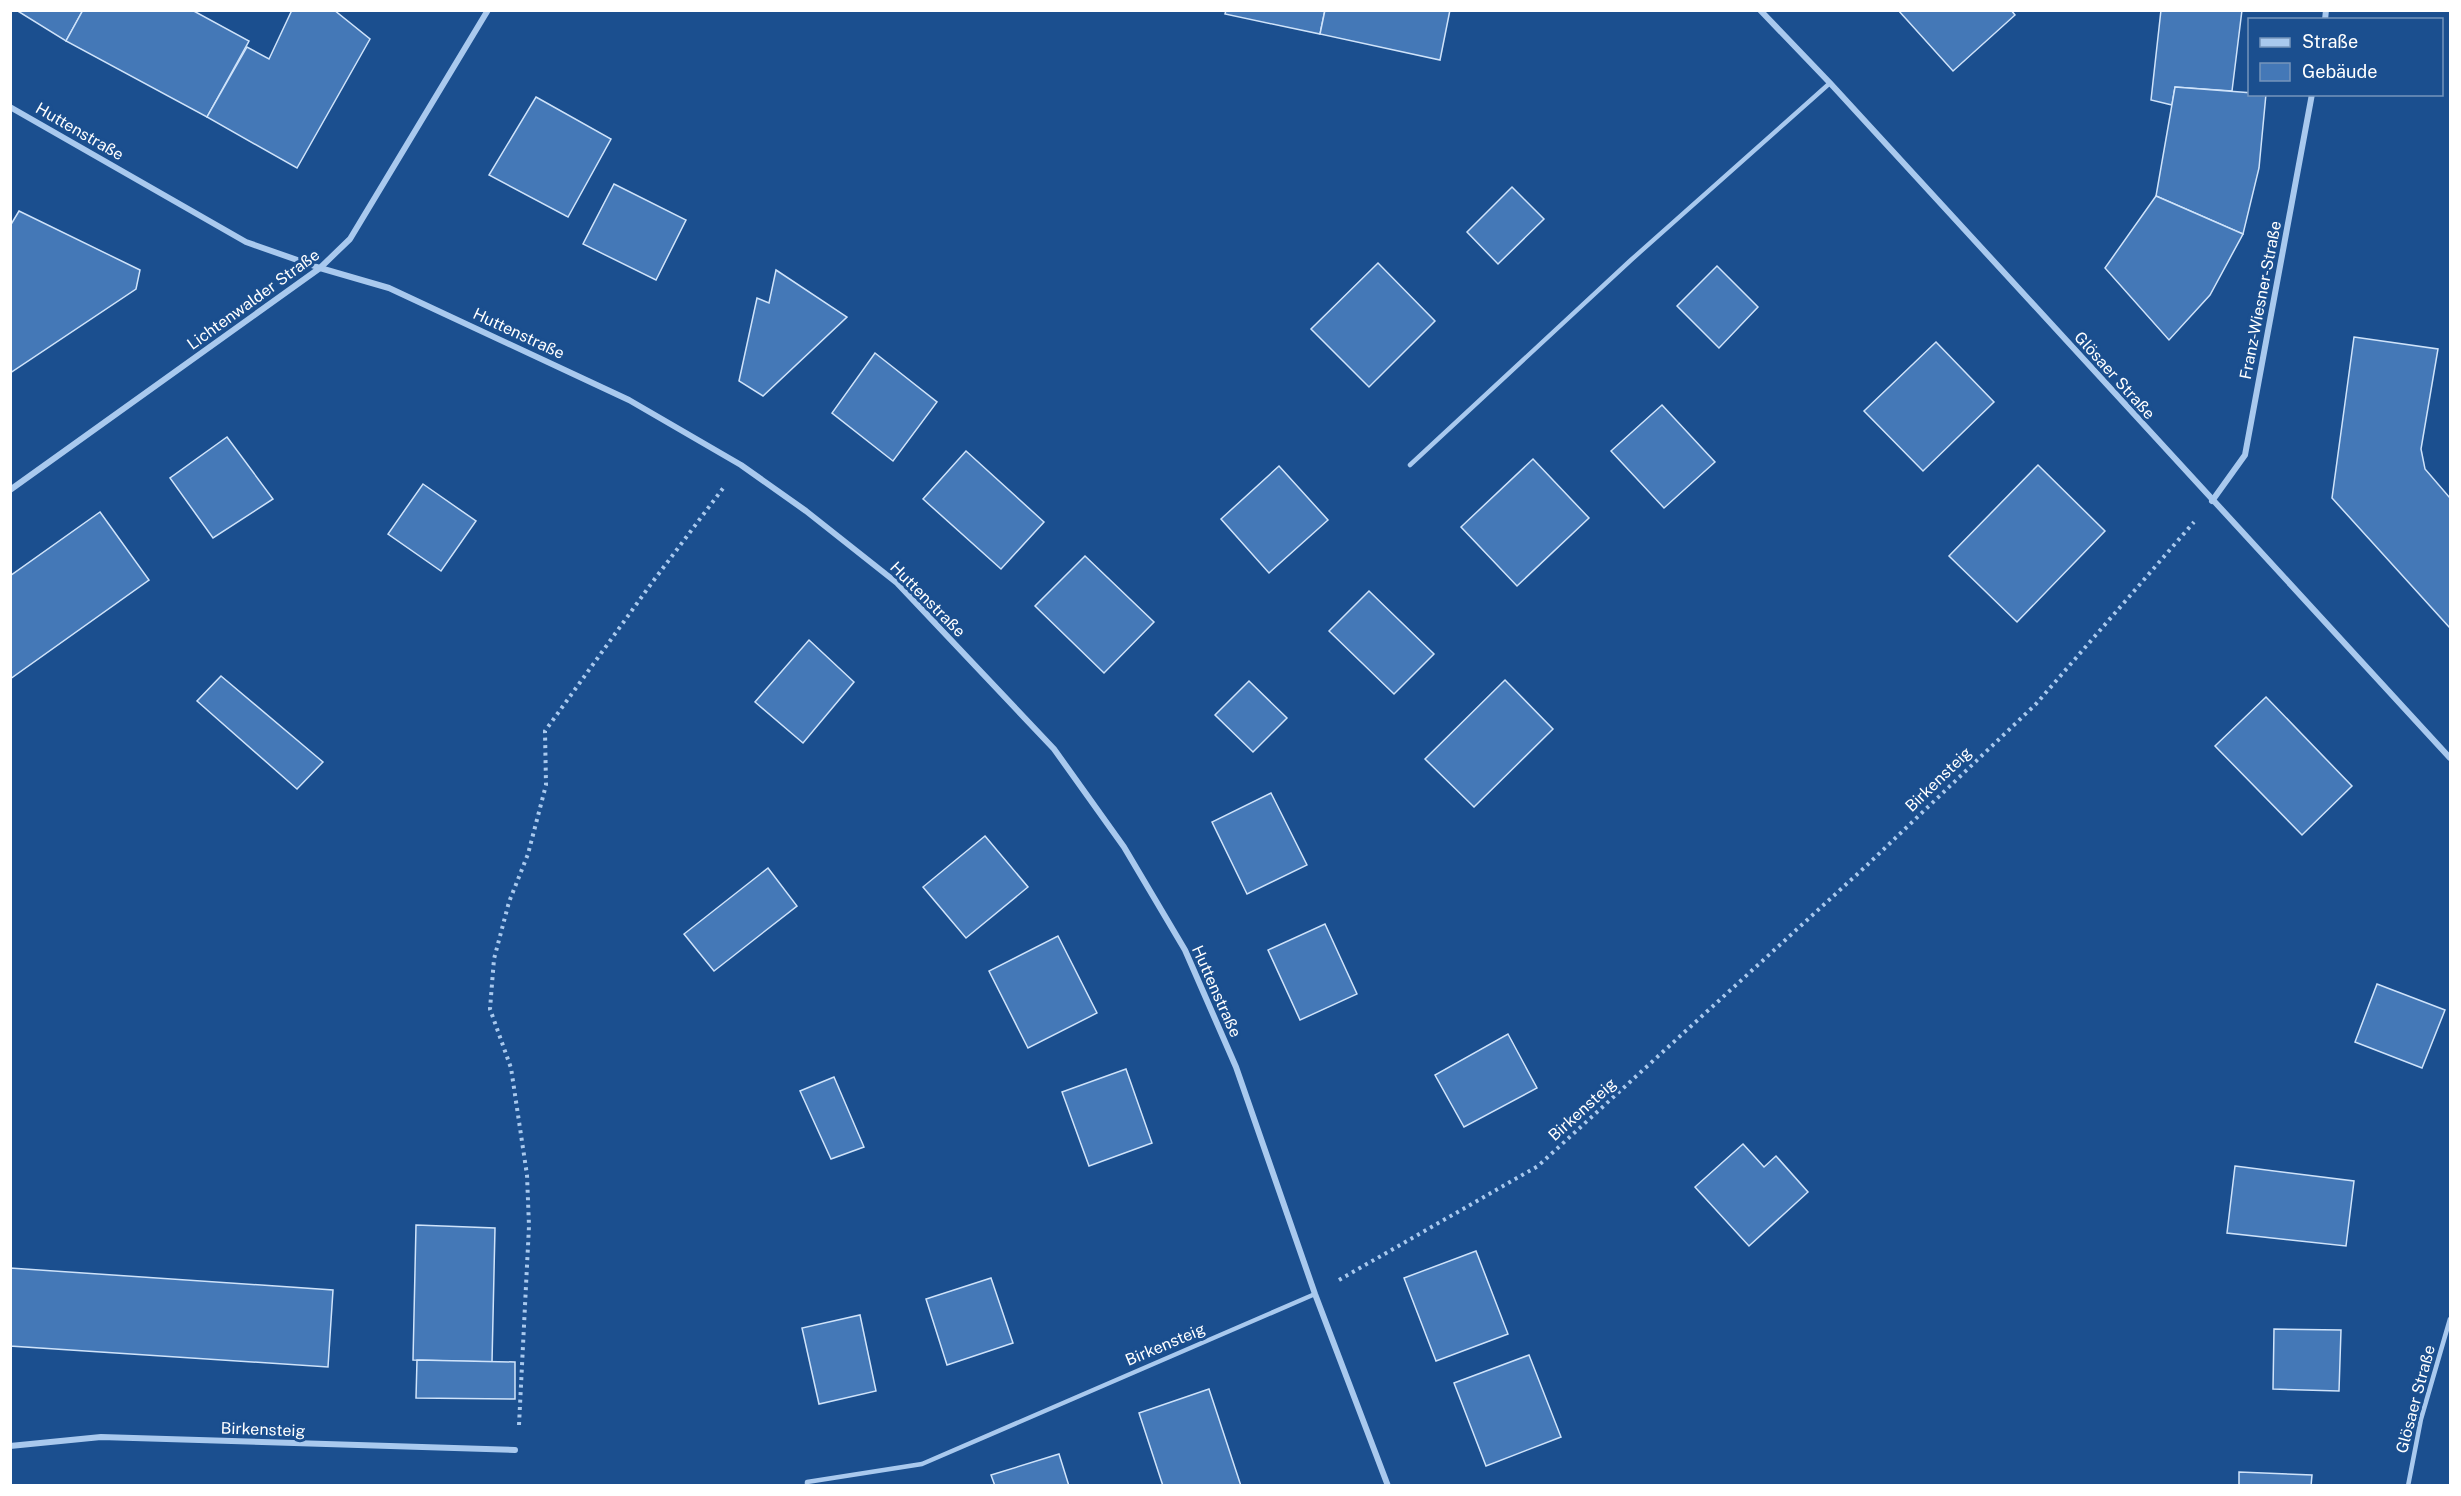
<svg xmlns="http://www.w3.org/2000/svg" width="2461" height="1496" viewBox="0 0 2461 1496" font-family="'Public Sans',sans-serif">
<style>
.building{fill:#4478b7;stroke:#cfe3fa;stroke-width:1.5}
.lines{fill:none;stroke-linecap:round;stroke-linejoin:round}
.path{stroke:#a9c9ee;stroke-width:4;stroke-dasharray:3 4.5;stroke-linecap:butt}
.lane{stroke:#a9c9ee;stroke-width:4.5}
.street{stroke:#a9c9ee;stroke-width:6}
.labels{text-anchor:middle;stroke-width:6;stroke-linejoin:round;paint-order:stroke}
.street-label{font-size:16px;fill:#fff;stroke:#1b4f8f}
</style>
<rect width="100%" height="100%" fill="#1b4f8f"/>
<!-- building -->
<g class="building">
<path d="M16,10h67l-17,31z"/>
<path d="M83,10h109l57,31 -42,76 -141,-76z"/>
<path d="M292,10h42l36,29 -73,129 -90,-51 40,-70 22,12z"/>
<path d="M1226,10h99l-5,24 -95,-20z"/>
<path d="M1325,10h125l-10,50 -120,-26z"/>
<path d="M1898,10h113l4,5 -62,56z"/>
<path d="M2161,10h81l-10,81 -57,-4 -3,18 -21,-5z"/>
<path d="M2175,87l91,7 -7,74 -16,66 -87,-38z"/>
<path d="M536,97l75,42 -43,78 -79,-42z"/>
<path d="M614,184l72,36 -30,60 -73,-36z"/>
<path d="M1512,187l32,32 -46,45 -31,-32z"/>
<path d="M2156,196l87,38 -33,61 -41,45 -64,-72z"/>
<path d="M19,211l121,59 -4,19 -126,84v-147z"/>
<path d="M1378,263l57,58 -66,66 -58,-58z"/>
<path d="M1717,266l41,41 -39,41 -42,-42z"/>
<path d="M776,270l71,47 -84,79 -24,-15 18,-83 12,5z"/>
<path d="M2354,337l84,12 -17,100 4,20 25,29v130l-118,-130z"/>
<path d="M1936,342l58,60 -71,69 -59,-60z"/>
<path d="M875,353l62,49 -44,59 -61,-48z"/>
<path d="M1662,405l53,57 -51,46 -53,-57z"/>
<path d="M227,437l46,62 -60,39 -43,-60z"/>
<path d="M966,451l78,71 -43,47 -78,-70z"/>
<path d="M1533,459l56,59 -72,68 -56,-59z"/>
<path d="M2038,465l67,66 -88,91 -68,-66z"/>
<path d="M1279,466l49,54 -59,53 -48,-54z"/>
<path d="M423,484l53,37 -35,50 -53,-37z"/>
<path d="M100,512l49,68 -139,99v-103z"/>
<path d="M1085,556l69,66 -50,51 -69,-67z"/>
<path d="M1369,591l65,63 -40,40 -65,-63z"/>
<path d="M809,640l45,42 -51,61 -48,-41z"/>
<path d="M221,676l102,86 -26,27 -100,-88z"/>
<path d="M1505,680l48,49 -79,78 -49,-48z"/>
<path d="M1249,681l38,37 -34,34 -38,-37z"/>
<path d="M2266,697l86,89 -50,49 -87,-89z"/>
<path d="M1271,793l36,72 -60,29 -35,-72z"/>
<path d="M985,836l43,51 -62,51 -43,-51z"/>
<path d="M768,868l29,38 -83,65 -30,-37z"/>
<path d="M1325,924l32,70 -57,26 -32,-70z"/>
<path d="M1058,936l39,77 -69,35 -39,-77z"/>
<path d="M2377,984l68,26 -23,58 -67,-26z"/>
<path d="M1508,1034l29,54 -73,39 -29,-52z"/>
<path d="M1126,1069l26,74 -63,23 -27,-74z"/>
<path d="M834,1077l30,70 -33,12 -31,-68z"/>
<path d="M1743,1144l21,23 12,-11 32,36 -59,54 -54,-59z"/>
<path d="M2235,1166l119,15 -8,65 -119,-13z"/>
<path d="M416,1225l79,3 -3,134 -79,-2z"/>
<path d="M1476,1251l32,83 -72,27 -32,-83z"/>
<path d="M10,1268l323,22 -5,77 -318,-21z"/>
<path d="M991,1278l22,65 -66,22 -21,-66z"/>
<path d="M860,1315l16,76 -57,13 -17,-76z"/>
<path d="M2274,1329l67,1 -2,61 -66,-2z"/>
<path d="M1529,1355l32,82 -75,29 -32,-83z"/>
<path d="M417,1360l98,2v37l-99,-1z"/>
<path d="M1209,1389l32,97h-78l-24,-73z"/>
<path d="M1059,1454l10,32h-74l-4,-11z"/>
<path d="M2239,1472l73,3 -1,11h-72z"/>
</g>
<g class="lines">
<!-- path -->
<g class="path">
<path d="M1339,1280l199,-114 326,-298 172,-164 158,-182"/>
<path d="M519,1425l10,-199 -2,-51 -16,-107 -21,-59 4,-50 15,-57 19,-48 18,-69 -1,-54 106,-147 73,-97"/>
</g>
<!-- lane -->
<g class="lane">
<path d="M1410,465l221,-205 199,-177"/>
<path d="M807,1486v-4l115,-18 393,-170"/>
<path d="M2408,1486l13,-67 29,-100"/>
</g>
<!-- street -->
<g class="street">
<path d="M1760,10l70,73 620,675"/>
<path d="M2325,20l1,-10"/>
<path d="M10,107l236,135 74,26 69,20 240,112 112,65 65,46 91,72 157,166 70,98 61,103 51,117 79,227 73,192"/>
<path d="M10,490l310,-222 30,-29 138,-229"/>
<path d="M2212,501l33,-46 67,-361"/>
<path d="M10,1446l91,-9 414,13"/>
</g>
</g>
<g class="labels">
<!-- street labels -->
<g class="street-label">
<text transform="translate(80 131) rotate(30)" y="6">Huttenstraße</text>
<text transform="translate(253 299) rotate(-36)" y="6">Lichtenwalder Straße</text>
<text transform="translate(2260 300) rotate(-79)" y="6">Franz-Wiesner-Straße</text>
<text transform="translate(519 333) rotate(25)" y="6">Huttenstraße</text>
<text transform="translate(2115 375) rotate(48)" y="6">Glösaer Straße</text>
<text transform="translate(928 599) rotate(45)" y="6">Huttenstraße</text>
<text transform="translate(1938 779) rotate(-44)" y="6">Birkensteig</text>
<text transform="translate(1217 991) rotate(66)" y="6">Huttenstraße</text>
<text transform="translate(1582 1109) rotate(-42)" y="6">Birkensteig</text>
<text transform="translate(1165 1344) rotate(-23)" y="6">Birkensteig</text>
<text transform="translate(2415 1399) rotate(-75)" y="6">Glösaer Straße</text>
<text transform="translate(263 1429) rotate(2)" y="6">Birkensteig</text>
</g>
</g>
<!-- border -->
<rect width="2461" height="1496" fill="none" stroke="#ffffff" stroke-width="24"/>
<!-- legend -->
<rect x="2248" y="18" width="195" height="78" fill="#1b4f8f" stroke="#7695bc" stroke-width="1.5"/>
<rect x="2260" y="38" width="30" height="9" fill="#a9c9ee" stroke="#7695bc" stroke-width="1.5"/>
<text x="2302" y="48" font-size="18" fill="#ffffff">Straße</text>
<rect x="2260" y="63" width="30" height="18" fill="#4478b7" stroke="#7695bc" stroke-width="1.5"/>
<text x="2302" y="78" font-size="18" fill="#ffffff">Gebäude</text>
</svg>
